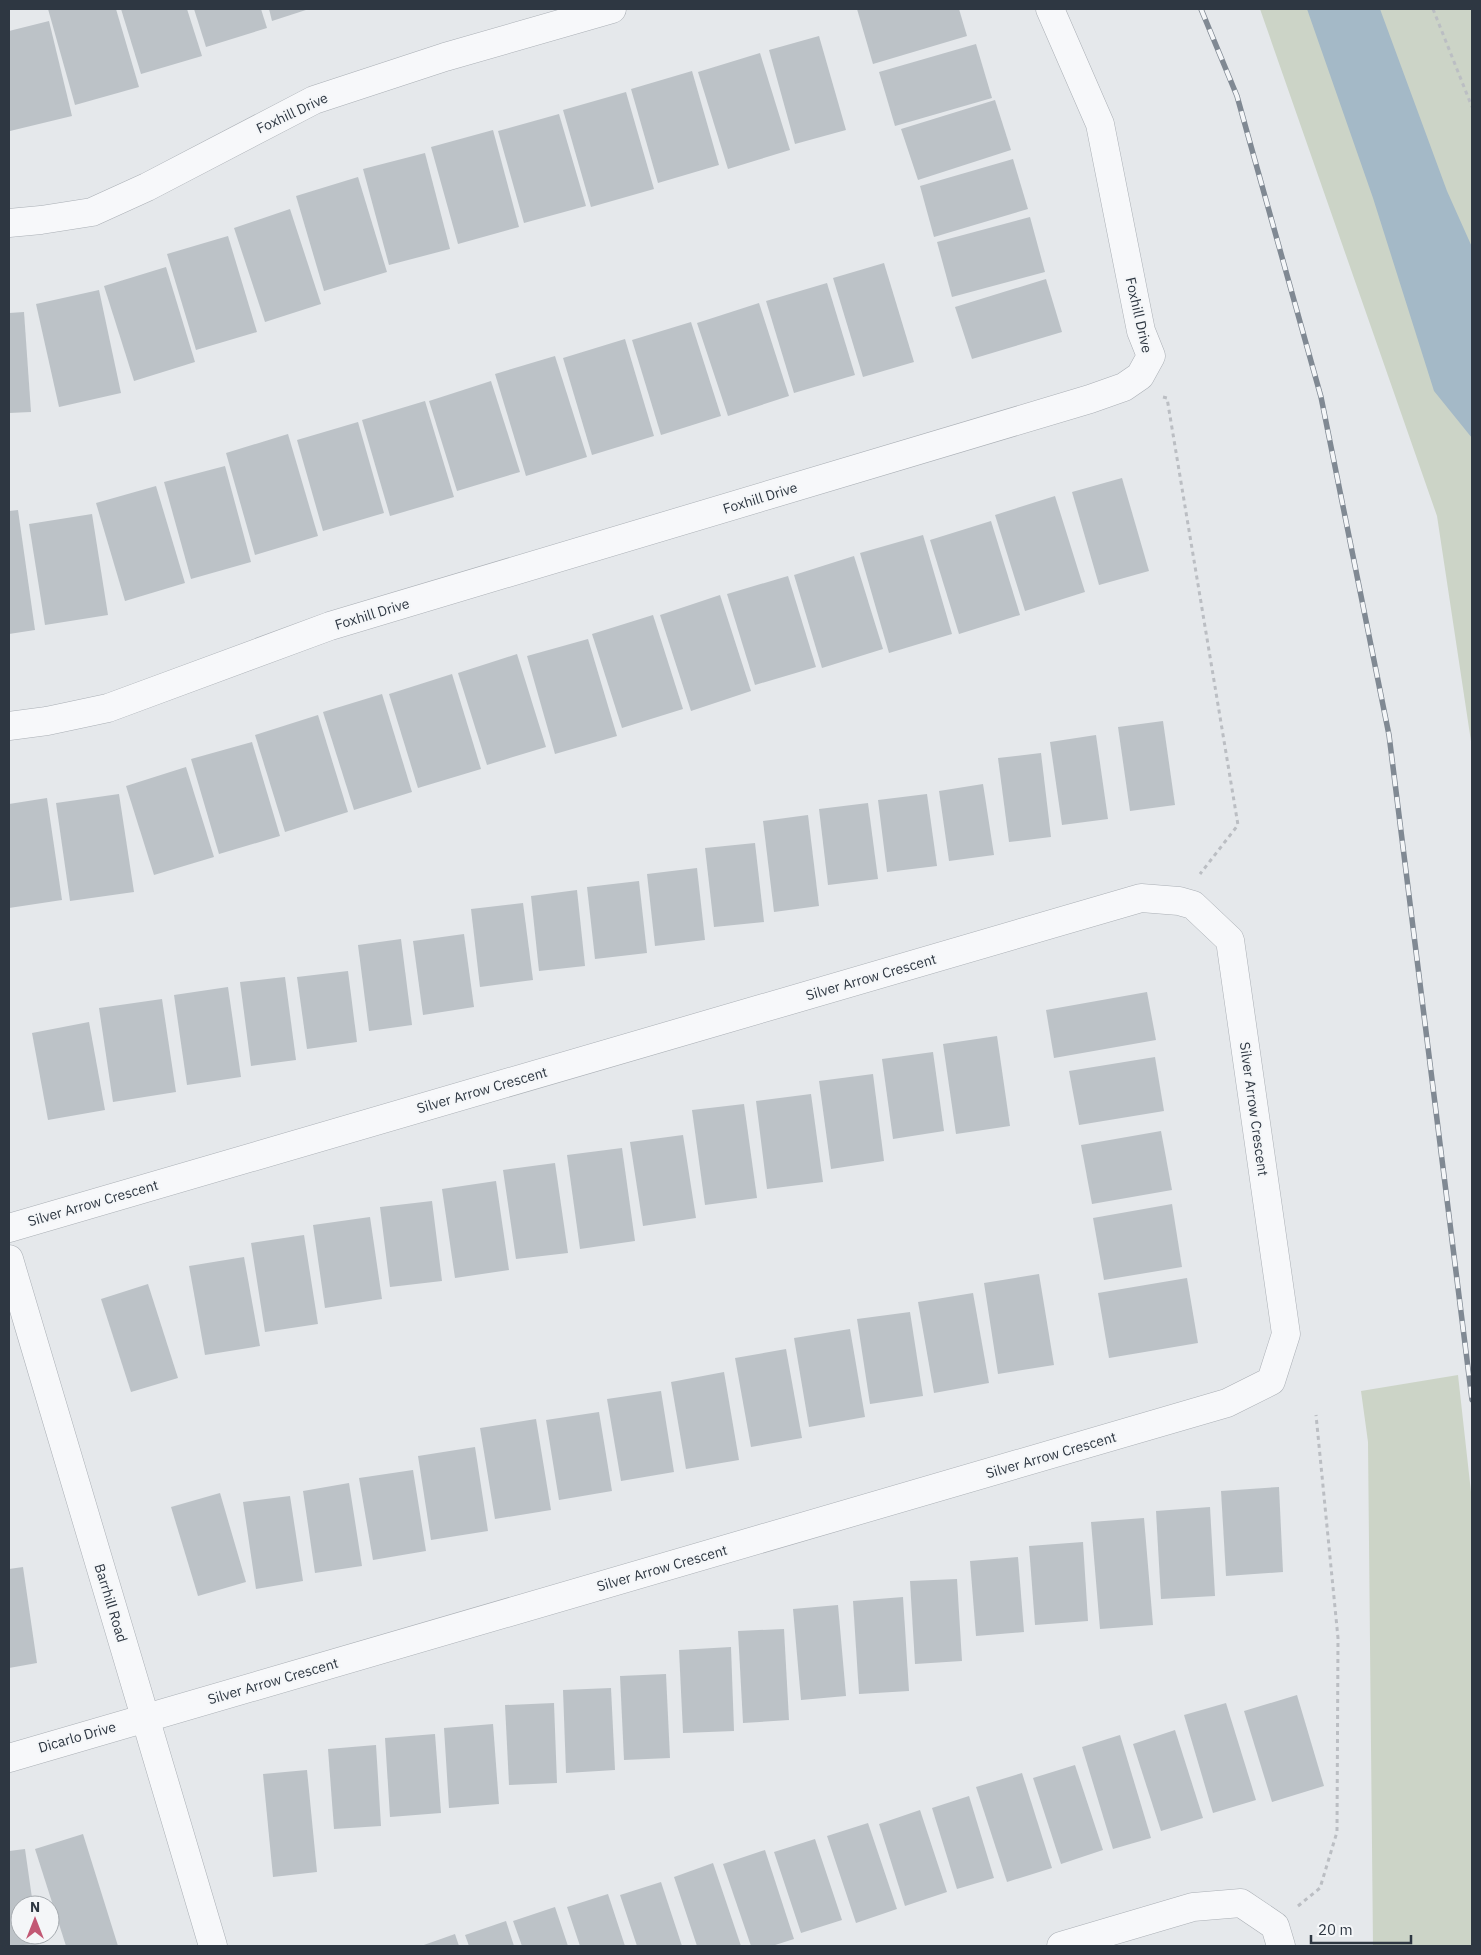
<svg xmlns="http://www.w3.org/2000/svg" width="1481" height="1955" viewBox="0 0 1481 1955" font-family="'IBM Plex Sans',sans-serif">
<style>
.green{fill:#ccd4c7}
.water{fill:#a4b9c7}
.building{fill:#bcc2c7}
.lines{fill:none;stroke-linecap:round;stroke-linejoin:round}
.minor-casing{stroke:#aaafb5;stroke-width:29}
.path{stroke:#bbbec3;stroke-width:3;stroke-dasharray:4 4;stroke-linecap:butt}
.minor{stroke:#f7f8fa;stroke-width:28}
.rail-casing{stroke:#808993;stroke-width:5.5}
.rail{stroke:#f4f6f8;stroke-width:4;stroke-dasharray:11;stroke-linecap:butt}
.labels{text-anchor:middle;stroke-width:4;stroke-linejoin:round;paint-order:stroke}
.street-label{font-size:14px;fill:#2e3742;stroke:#f4f6f8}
</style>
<rect width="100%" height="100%" fill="#e5e8eb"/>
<!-- green -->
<g class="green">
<path d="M1260,9h212v739l-35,-232z"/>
<path d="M1458,1375l14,126v445h-99l-5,-504 -7,-51z"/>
</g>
<!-- water -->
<path class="water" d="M1307,9h73l67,182 25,56v191l-38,-47 -61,-193z"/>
<!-- building -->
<g class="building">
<path d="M48,9h68l23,78 -64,18z"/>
<path d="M121,9h66l15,47 -61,18z"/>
<path d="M194,9h67l6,19 -61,19z"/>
<path d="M269,9h40l-37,12z"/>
<path d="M857,9h102l8,27 -94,28z"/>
<path d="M49,21l23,95 -62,15 -1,-6v-94z"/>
<path d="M819,36l27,94 -51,14 -26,-94z"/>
<path d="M976,44l16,54 -97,28 -16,-54z"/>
<path d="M760,53l30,97 -62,19 -30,-97z"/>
<path d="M692,71l27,94 -61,18 -27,-94z"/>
<path d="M626,92l28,97 -63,18 -28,-97z"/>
<path d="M995,100l16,50 -93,30 -17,-51z"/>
<path d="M559,114l27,92 -62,17 -26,-92z"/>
<path d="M493,130l26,97 -61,17 -27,-97z"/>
<path d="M425,153l25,96 -61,16 -26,-96z"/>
<path d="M1013,159l15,50 -94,28 -14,-51z"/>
<path d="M358,177l29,95 -63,19 -28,-95z"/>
<path d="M290,209l31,95 -56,18 -31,-94z"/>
<path d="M1030,217l15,55 -93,25 -15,-55z"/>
<path d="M228,236l29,96 -61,18 -29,-96z"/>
<path d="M884,263l30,99 -51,15 -30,-99z"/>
<path d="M166,267l29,95 -61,19 -30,-95z"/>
<path d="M1046,279l16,53 -90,27 -17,-52z"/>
<path d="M827,283l28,92 -61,18 -28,-92z"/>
<path d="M99,290l22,103 -62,14 -23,-103z"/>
<path d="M759,303l30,93 -61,20 -31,-93z"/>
<path d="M24,312l7,100 -22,1v-100z"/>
<path d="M691,322l30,94 -60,19 -29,-95z"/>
<path d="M625,339l29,97 -62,19 -29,-97z"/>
<path d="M555,356l32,101 -61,19 -31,-102z"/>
<path d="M491,381l29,91 -63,19 -28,-90z"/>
<path d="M425,401l29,96 -64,19 -28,-96z"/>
<path d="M358,422l26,91 -61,18 -26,-91z"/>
<path d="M288,434l30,102 -63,19 -29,-102z"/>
<path d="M225,466l26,96 -60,17 -27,-97z"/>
<path d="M1122,478l27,93 -50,14 -27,-93z"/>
<path d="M156,486l29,97 -60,18 -29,-98z"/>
<path d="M1055,496l30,96 -60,19 -30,-96z"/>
<path d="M18,510l17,120 -26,4v-123z"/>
<path d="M92,514l16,101 -63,10 -16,-101z"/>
<path d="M991,521l29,94 -61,19 -29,-94z"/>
<path d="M923,535l29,99 -63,19 -29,-100z"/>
<path d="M854,556l29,93 -61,19 -28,-93z"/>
<path d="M788,576l28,91 -61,18 -28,-91z"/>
<path d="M720,595l31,96 -60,20 -31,-96z"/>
<path d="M653,615l30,94 -61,19 -30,-94z"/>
<path d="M588,639l29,97 -62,18 -28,-98z"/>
<path d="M517,654l29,93 -59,18 -29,-92z"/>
<path d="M452,674l29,95 -63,19 -29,-94z"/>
<path d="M382,694l30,98 -58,18 -31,-98z"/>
<path d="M318,715l30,97 -63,20 -30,-97z"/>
<path d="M1163,721l12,84 -45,6 -12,-84z"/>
<path d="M1096,735l12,84 -46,6 -12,-83z"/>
<path d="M252,742l28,94 -61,18 -28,-95z"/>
<path d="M1041,753l10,84 -42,5 -11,-84z"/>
<path d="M186,767l28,90 -60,18 -28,-89z"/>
<path d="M983,784l11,71 -45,6 -10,-70z"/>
<path d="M119,794l15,98 -64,9 -14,-98z"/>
<path d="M927,794l10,72 -50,6 -9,-72z"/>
<path d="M47,798l15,102 -53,8v-104z"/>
<path d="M868,803l10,76 -50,6 -9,-76z"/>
<path d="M808,815l11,91 -45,6 -11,-91z"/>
<path d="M755,843l9,79 -50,5 -9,-79z"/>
<path d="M697,868l8,72 -50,6 -8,-72z"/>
<path d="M639,881l8,72 -52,6 -8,-72z"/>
<path d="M577,890l8,76 -46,5 -8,-75z"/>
<path d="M523,903l10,77 -53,7 -9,-78z"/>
<path d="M464,934l10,73 -51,8 -10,-74z"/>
<path d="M401,939l11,86 -43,6 -11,-86z"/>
<path d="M348,971l9,71 -50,7 -10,-72z"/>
<path d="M285,977l11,83 -45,6 -11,-84z"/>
<path d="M228,987l13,90 -54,8 -13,-90z"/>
<path d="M1147,992l9,48 -102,18 -8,-48z"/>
<path d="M162,999l14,93 -63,10 -14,-94z"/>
<path d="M89,1022l16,88 -57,10 -16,-87z"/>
<path d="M997,1036l13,90 -54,8 -13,-90z"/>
<path d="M933,1052l11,79 -51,8 -11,-80z"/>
<path d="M1155,1057l9,54 -85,14 -10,-54z"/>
<path d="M873,1074l11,87 -53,8 -12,-88z"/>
<path d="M811,1094l12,88 -56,7 -11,-88z"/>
<path d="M744,1104l13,94 -52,7 -13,-95z"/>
<path d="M1161,1131l11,59 -80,14 -11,-59z"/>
<path d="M683,1135l13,83 -53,8 -13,-84z"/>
<path d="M622,1148l13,93 -55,8 -13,-94z"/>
<path d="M555,1163l13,90 -52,6 -13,-89z"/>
<path d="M496,1181l13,89 -54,8 -13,-89z"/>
<path d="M432,1201l10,80 -52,6 -10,-80z"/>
<path d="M1172,1204l10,63 -78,13 -11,-62z"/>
<path d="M370,1217l12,82 -57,9 -12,-83z"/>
<path d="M304,1235l14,89 -53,8 -14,-89z"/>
<path d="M244,1257l16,89 -55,9 -16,-89z"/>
<path d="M1039,1274l15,91 -56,9 -14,-91z"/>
<path d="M1187,1278l11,65 -89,15 -11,-65z"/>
<path d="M148,1284l30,94 -47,14 -30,-93z"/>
<path d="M973,1293l16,90 -55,10 -16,-91z"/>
<path d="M910,1312l13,84 -53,8 -13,-85z"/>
<path d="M850,1329l15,88 -56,10 -15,-89z"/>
<path d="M786,1349l16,89 -51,9 -16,-89z"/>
<path d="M724,1372l15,88 -53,9 -15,-87z"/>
<path d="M661,1391l13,81 -53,9 -14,-82z"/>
<path d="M599,1412l13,79 -53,9 -13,-80z"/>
<path d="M536,1419l15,91 -56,9 -15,-91z"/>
<path d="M475,1447l13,84 -57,9 -13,-84z"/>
<path d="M413,1470l13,81 -53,9 -14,-82z"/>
<path d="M349,1483l13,83 -47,7 -12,-82z"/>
<path d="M1279,1487l4,85 -57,4 -5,-85z"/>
<path d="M220,1493l26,89 -48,14 -27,-89z"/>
<path d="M290,1496l13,85 -47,8 -13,-87z"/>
<path d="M1210,1507l5,89 -54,3 -5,-88z"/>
<path d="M1144,1518l9,107 -53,4 -9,-107z"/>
<path d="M1083,1542l5,79 -53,4 -6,-79z"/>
<path d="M1018,1557l6,75 -48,4 -6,-75z"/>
<path d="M23,1567l14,96 -28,5v-99z"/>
<path d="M957,1579l5,82 -47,3 -5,-83z"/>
<path d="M903,1597l6,94 -50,3 -6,-93z"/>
<path d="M838,1605l8,91 -45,4 -8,-91z"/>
<path d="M784,1629l5,91 -46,3 -5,-92z"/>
<path d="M731,1647l3,84 -51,2 -4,-83z"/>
<path d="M666,1674l4,84 -46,2 -4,-84z"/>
<path d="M611,1688l4,82 -49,3 -3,-83z"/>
<path d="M1297,1695l27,91 -52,16 -28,-91z"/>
<path d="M554,1703l3,80 -48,2 -4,-80z"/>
<path d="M1226,1703l30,97 -43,13 -29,-98z"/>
<path d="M493,1724l6,80 -50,4 -5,-80z"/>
<path d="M1175,1730l28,88 -42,13 -28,-87z"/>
<path d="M435,1734l6,79 -51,4 -5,-79z"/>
<path d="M1120,1735l31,103 -38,11 -31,-102z"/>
<path d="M376,1745l5,81 -47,3 -6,-80z"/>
<path d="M1075,1765l28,85 -42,14 -28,-86z"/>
<path d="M307,1770l10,102 -44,5 -10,-103z"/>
<path d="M1022,1773l30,95 -45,14 -31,-95z"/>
<path d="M969,1796l25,82 -37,11 -25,-81z"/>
<path d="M920,1810l27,82 -42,14 -26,-82z"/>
<path d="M868,1823l29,86 -41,14 -29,-87z"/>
<path d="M83,1834l35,112h-52l-31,-97z"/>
<path d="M815,1839l27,81 -41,13 -27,-81z"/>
<path d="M25,1849l8,56h-13v30h17l1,9 -29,2v-95z"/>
<path d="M765,1850l29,89 -22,7h-21l-28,-82z"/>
<path d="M713,1863l28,83h-44l-23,-69z"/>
<path d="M661,1882l21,64h-45l-17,-51z"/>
<path d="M608,1894l17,52h-45l-13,-39z"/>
<path d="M555,1907l13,39h-46l-9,-25z"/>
<path d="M506,1921l8,25h-45l-4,-11z"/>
<path d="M455,1934l4,12h-38z"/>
</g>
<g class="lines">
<!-- minor casing -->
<g class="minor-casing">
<g id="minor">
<path d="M9,223l32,-3 51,-8 55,-25 167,-87 131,-43 167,-48"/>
<path d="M9,726l38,-5 61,-13 222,-82 760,-227 34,-12 16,-11 11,-20 -10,-25 -41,-207 -50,-115"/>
<path d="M9,1228l1132,-330 38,3 14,4 37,35 56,394 -15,47 -44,22 -1218,355"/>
<path d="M9,1259l204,687"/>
<path d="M1061,1946l132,-39 48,-4 34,23 6,20"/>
</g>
</g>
<!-- path -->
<g class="path">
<path d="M1433,9l39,98"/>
<path d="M1163,397l4,1 71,427 -38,49"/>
<path d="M1298,1906l22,-18 17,-56 1,-194 -22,-223"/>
</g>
<!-- minor -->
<use href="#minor" class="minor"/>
<!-- rail casing -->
<g class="rail-casing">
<path id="rail" d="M1201,9l36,87 84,301 68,338 83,665"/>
</g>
<!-- rail -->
<use href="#rail" class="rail"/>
</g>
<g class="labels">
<!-- street labels -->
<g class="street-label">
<text transform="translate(292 113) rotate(-25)" y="5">Foxhill Drive</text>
<text transform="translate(1139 315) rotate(77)" y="5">Foxhill Drive</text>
<text transform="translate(760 498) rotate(-17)" y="5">Foxhill Drive</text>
<text transform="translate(372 614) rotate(-17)" y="5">Foxhill Drive</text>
<text transform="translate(871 977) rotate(-16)" y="5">Silver Arrow Crescent</text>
<text transform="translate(482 1090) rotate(-16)" y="5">Silver Arrow Crescent</text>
<text transform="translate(1254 1109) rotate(82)" y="5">Silver Arrow Crescent</text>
<text transform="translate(93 1203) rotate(-16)" y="5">Silver Arrow Crescent</text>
<text transform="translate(1051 1455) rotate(-16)" y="5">Silver Arrow Crescent</text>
<text transform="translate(662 1568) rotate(-16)" y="5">Silver Arrow Crescent</text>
<text transform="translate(111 1603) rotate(73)" y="5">Barrhill Road</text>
<text transform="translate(273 1681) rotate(-16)" y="5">Silver Arrow Crescent</text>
<text transform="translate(77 1737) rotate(-16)" y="5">Dicarlo Drive</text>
</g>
</g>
<!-- border -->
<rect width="1481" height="1955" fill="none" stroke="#2e3742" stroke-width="20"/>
<!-- north arrow -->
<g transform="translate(35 1920)"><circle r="24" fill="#f4f6f8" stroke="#a5aaaf"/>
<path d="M0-4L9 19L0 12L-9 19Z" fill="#c25874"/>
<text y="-8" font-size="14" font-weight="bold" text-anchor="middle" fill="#2e3742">N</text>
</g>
<!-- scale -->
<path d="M1311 1935v8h100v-8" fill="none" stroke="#2e3742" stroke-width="2.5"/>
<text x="1318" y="1935" font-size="15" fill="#2e3742" stroke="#f4f6f8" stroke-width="4" paint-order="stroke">20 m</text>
</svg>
